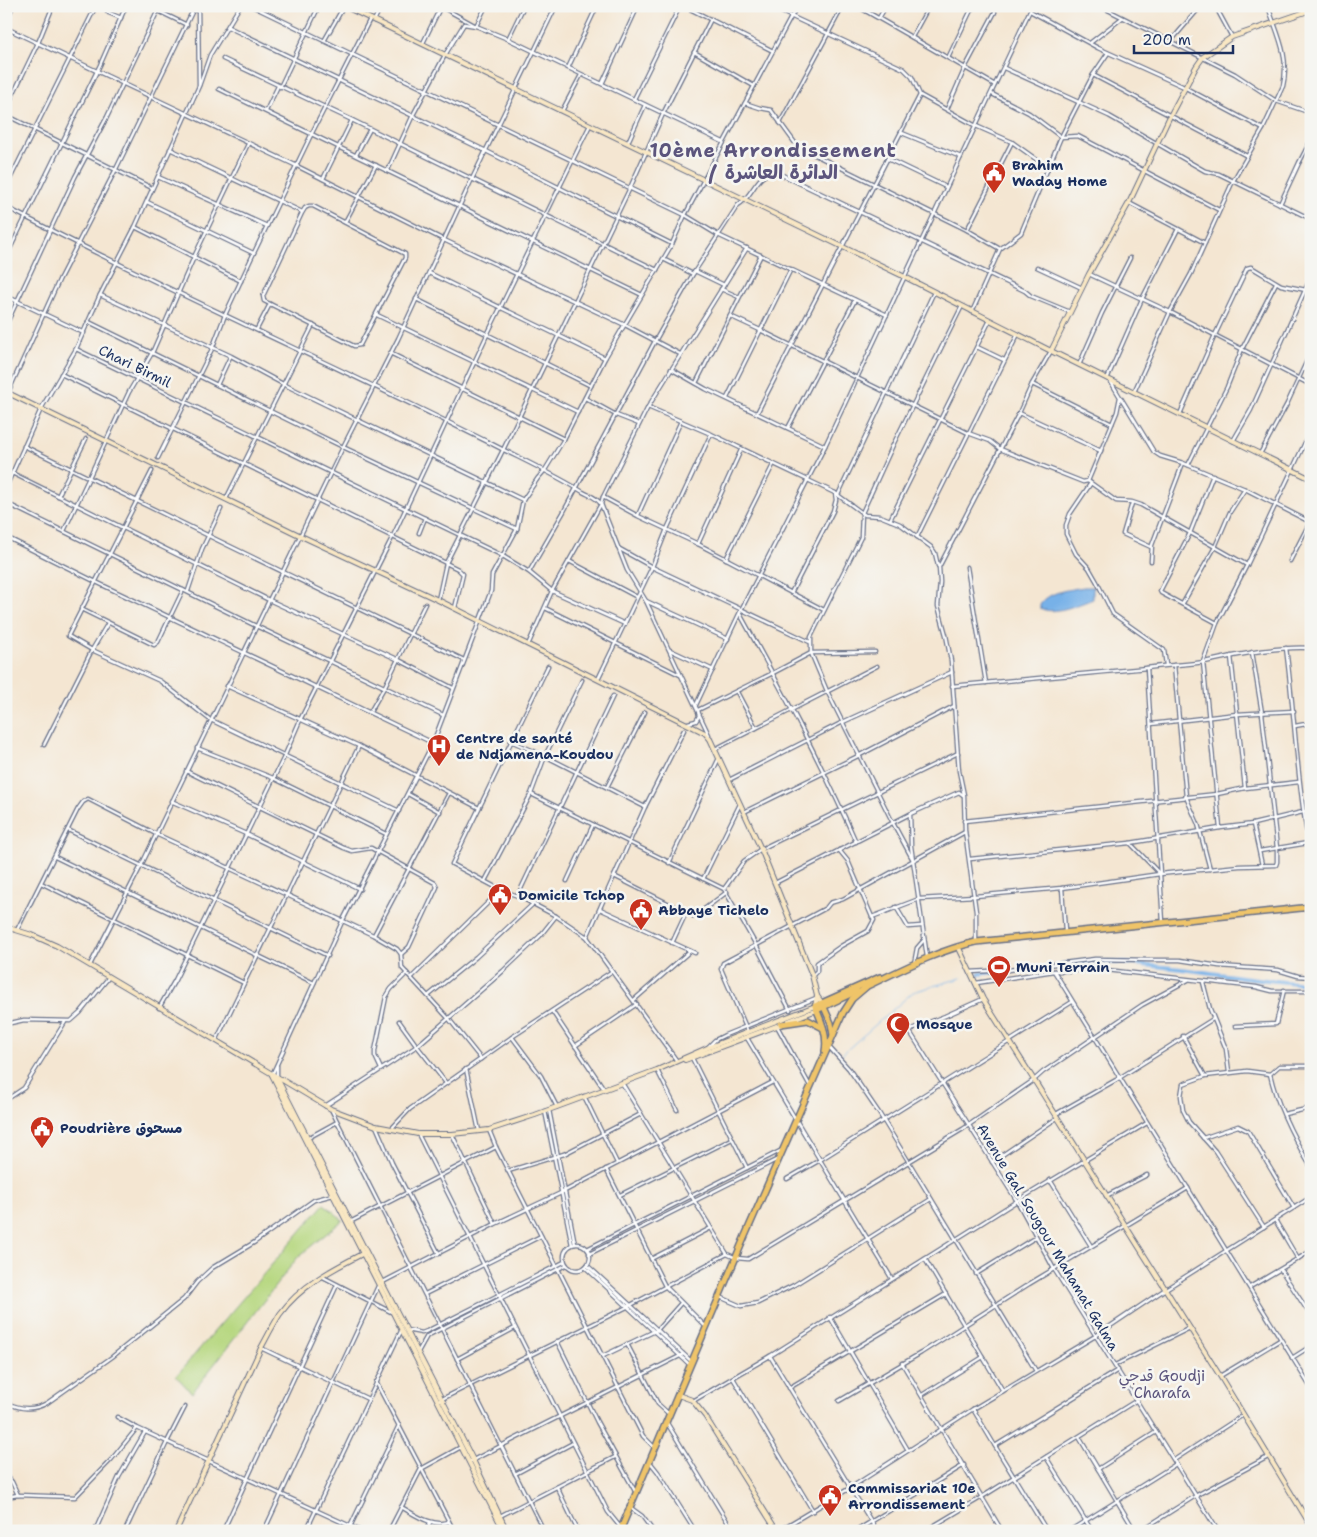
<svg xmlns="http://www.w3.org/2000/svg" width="1317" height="1537" viewBox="0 0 1317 1537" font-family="'Shantell Sans','Playpen Sans Arabic',sans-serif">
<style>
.green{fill:#b6d77f;stroke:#68836e}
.water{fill:#77b1e8;stroke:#4970a3}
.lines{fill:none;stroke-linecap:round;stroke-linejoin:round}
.stream{stroke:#77b1e8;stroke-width:1}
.canal{stroke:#77b1e8;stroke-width:4}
.street-casing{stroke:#676f87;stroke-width:5}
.secondary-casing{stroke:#676f87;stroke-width:6}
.highway-casing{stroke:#676f87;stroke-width:8}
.street{stroke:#fff;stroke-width:2.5}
.secondary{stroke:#f9e7c3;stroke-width:4}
.highway{stroke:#efc469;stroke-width:5}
.labels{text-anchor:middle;stroke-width:5;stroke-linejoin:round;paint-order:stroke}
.poi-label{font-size:14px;font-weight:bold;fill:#1b2f5e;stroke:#f6f6f2;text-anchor:start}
.street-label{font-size:14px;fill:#1b2f5e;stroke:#f6f6f2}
.neighbourhood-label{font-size:15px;fill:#5c557d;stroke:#f6f6f2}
.district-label{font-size:19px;font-weight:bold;letter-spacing:1px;fill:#5c557d;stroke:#f6f6f2}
</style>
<rect width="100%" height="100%" fill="#f6f6f2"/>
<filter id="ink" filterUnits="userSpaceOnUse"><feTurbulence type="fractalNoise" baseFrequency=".02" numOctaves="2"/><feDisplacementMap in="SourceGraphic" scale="10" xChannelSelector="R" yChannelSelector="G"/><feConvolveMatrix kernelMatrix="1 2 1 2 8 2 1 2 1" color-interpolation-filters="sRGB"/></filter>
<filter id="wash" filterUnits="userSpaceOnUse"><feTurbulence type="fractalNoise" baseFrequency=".0096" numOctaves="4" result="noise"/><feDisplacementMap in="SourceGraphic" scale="20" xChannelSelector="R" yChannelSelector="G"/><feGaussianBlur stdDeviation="1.12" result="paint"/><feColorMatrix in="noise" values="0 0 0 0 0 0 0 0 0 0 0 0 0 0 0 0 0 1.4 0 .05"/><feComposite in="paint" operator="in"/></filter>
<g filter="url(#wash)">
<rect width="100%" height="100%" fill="#f4e6d2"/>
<!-- green -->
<path class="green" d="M324,1204l19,16 -45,37 -106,136 -16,-17z"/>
<!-- water -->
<path class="water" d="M1084,587h9v12c-13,5 -40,17 -53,9v-3c9,-14 28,-15 44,-18z"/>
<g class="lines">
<!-- stream -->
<path class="stream" d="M841,1055l72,-63 48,-14"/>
<!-- canal -->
<g class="canal">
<path d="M1063,964c13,-1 26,-3 38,-2 71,2 140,18 210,22"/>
<path d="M979,974l20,-3"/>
</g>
</g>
</g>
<g filter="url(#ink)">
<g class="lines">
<!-- street casing -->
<g class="street-casing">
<g id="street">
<path d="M103,6l6,7 12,5"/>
<path d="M148,6l39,19"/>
<path d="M198,6l1,79"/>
<path d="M252,6l433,209 33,20 169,80"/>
<path d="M440,6l36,20 32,13 215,103"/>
<path d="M684,6l89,45"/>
<path d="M857,6l138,79"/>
<path d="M1100,6l135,68 41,27 35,12"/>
<path d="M1217,6l2,7 13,24"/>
<path d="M1306,6l5,14"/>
<path d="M1030,11l68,37 84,38 81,43"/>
<path d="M879,18l7,-12"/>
<path d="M6,21l7,-15"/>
<path d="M374,21l7,-15"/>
<path d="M228,27l258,124 186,93"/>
<path d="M6,28l291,138 147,74 181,85 55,29"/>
<path d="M912,37l17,-31"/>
<path d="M508,39l16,-33"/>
<path d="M324,41l20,-35"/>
<path d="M1171,41l30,-35"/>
<path d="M423,43l18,-37"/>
<path d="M1090,43l32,-25"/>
<path d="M694,52l60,34"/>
<path d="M948,58l25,-52"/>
<path d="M223,59l129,61 305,150"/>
<path d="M568,68l29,-62"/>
<path d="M1004,68l105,48 96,55 14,3 92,45"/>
<path d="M1093,75l154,81"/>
<path d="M602,84l36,-78"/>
<path d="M280,87l39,-81"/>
<path d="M219,89l423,206"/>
<path d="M992,94l37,19 32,24 17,-1 141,74"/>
<path d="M920,95l56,31 36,16 35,25"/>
<path d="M634,99l46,-93"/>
<path d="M745,103l15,5 11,2 24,33 10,7 162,80 33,19"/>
<path d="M6,109l32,-66 15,-37"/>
<path d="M947,109l18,-41 30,-56"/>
<path d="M266,111l12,-25"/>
<path d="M562,111l19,-36"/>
<path d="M6,115l146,73"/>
<path d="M780,123l63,-117"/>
<path d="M902,133l59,24"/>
<path d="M628,142l17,-37"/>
<path d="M170,149l132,63"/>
<path d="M356,155l14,-26"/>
<path d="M888,159l58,28"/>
<path d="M388,170l25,-55 32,-60 19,-31 12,2 10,-20"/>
<path d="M158,177l109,49"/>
<path d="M323,179l29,-59"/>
<path d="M6,187l90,-181"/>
<path d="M147,202l106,51"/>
<path d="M1129,203l76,40"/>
<path d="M1280,204l19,-41 12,-23"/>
<path d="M309,206h4l92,48v4l-45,87 -6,1 -90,-45 -1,-5 39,-83 3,-5z"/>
<path d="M6,207c160,84 326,156 486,237 31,16 62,30 91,48 7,4 12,4 18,12l26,66 19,31 63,134"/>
<path d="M1308,218l3,-7"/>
<path d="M345,222l31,-57"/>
<path d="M135,227l106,54"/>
<path d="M967,230l45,-88"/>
<path d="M6,257l94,-192 26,-59"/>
<path d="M663,259l30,15"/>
<path d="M1037,267l45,21"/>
<path d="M695,271l29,14"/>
<path d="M429,273l176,85"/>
<path d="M1089,274l81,38 141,73"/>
<path d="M721,289l18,8"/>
<path d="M100,295l131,61 52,28 240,116"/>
<path d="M6,296l78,37"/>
<path d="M416,299l175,87"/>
<path d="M972,312l28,-63 21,-16 40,-96 32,-62 15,-22"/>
<path d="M377,315l201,97"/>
<path d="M730,316l30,14 208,103 22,8 10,8 83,33 5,-1 29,-69 3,-15 -9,-15"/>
<path d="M89,322l254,125 174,82"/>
<path d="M6,325l69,-148 32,-60 53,-111"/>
<path d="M257,329l13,-25"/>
<path d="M977,347l27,13"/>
<path d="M76,349l425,206 28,17 23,19 73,33"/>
<path d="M390,353l174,86"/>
<path d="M1079,365l23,-52 28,-55"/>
<path d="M671,369l35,20 119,57"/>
<path d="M61,374l397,195 5,5 -8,34"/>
<path d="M1107,379l35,-80 36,-70"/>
<path d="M696,383l65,-128"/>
<path d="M1032,384l80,40"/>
<path d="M217,385l13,-28"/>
<path d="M1134,392l36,-80 21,-38 42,-93 30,-52 20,-43c7,-30 -6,-52 -15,-80"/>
<path d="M6,397l54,-119 56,-109 79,-163"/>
<path d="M585,398l31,17 23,9"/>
<path d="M727,398l64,-129"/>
<path d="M1121,398l33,54 6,4 23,7 62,26 65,33 -20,39"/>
<path d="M648,407l63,27 124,59 30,22 15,1 20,8 31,23 4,6 3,13"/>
<path d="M757,413l163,-318 -8,-18 -8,-8 -135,-63"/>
<path d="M1019,413l82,38"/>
<path d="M1180,414l35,-79 32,-67 4,-1 30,18 25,5 5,3"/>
<path d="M788,428l67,-128"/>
<path d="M1233,441l18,-31 60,-133"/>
<path d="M24,446l440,214"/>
<path d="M1260,454l27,-50 24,-52"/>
<path d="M158,458l54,-109 13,-34 26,-56 61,-126 58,-114"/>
<path d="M1188,465l39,-78 15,-38 34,-66"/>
<path d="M12,473l257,127 128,59 56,29"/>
<path d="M1213,475l-23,58 -30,58 1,2 56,30"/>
<path d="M1088,481l28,20 16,1 9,3 106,60"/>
<path d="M1091,483l-21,31 -4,11v9l10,20 13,14 8,14 16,32 51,36 2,15"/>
<path d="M6,487l35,-78 35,-60 24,-54 35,-68 64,-141 11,-31 30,-49"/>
<path d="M838,495l96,-203"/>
<path d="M58,496l28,-57"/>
<path d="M603,497l35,19 60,28 126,66"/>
<path d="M226,499l87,-174"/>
<path d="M6,503l250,123 187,89"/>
<path d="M1132,503l-9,31 28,13"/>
<path d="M638,515l43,-94"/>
<path d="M890,520l100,-200"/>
<path d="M64,531l65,-139 23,-39 42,-96 54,-113"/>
<path d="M419,533l6,-15"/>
<path d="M6,537l90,45 337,161"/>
<path d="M917,537l101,-203"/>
<path d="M698,544l43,-94"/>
<path d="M618,548l34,19 158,75"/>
<path d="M726,559l47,-94"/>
<path d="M569,561l68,36"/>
<path d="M1151,561l1,-16 31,-82"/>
<path d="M967,567l19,116"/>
<path d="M529,572l34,-59 92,-172 38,-67 45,-69c16,-9 17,-32 38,-33l249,119 6,5 39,16"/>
<path d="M188,591l14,-42 19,-40"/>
<path d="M791,593l42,-82 3,-11 -1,-7"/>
<path d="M438,600l8,-37 57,-113 127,-262 33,-74 48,-95"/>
<path d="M646,601l82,38"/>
<path d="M1183,603l32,-56 15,-35 15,-23"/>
<path d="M545,608l135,67"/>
<path d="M81,609l73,36 4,-3 25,-52"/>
<path d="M740,614c41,74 82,150 116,228"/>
<path d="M108,623l-16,27 -24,-14 84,-165"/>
<path d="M528,645l24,-54 49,-87 2,-7 45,-90 99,-159"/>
<path d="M1286,648c9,69 11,138 25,207"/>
<path d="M670,650l43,20"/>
<path d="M1231,656l14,132"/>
<path d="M1174,665l12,132 12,27 12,45"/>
<path d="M548,666l-96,198 49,26 17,6 38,20 31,21 90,124"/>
<path d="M598,679l54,-112 15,-38 44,-95"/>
<path d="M227,686l132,60 120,62"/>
<path d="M952,686l195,-18"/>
<path d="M737,692l19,36"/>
<path d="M696,705l45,-95 84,-164 207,-440"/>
<path d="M370,712l15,-26 40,-82"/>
<path d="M211,720l188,91"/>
<path d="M688,723l8,-2 3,-5 -1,-6 75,-37 38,-20 64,-1"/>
<path d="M1151,724l86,-10 57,-3"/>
<path d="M1295,726l16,-3"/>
<path d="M511,741l34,15 100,51"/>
<path d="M44,745l48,-95 68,31 49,38"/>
<path d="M197,748l76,30 113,56"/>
<path d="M715,749l162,-83"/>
<path d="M186,771l158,77 8,3 19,-3 64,35 2,4 -28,60 -8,7"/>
<path d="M729,780l114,-58 109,-50"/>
<path d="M607,787l38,-75"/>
<path d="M408,794l32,18"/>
<path d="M531,794l193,95 32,56 34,65"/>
<path d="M171,801l75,33 114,55"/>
<path d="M744,812l116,-57 94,-49"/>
<path d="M964,821l253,-27 28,-6 54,-6"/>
<path d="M1253,824l9,41"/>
<path d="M1220,828l-17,-166 14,-39 30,-58 64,-135"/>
<path d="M68,830l260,126"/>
<path d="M839,850l9,11 24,56"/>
<path d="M1260,851l48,-8"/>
<path d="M55,857l259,126"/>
<path d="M970,859l160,-16"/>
<path d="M913,860l-20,-37 -66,-132 -16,-38v-16l50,-100 1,-24 31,-68 69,-139"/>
<path d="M669,863l50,-105"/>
<path d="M1159,873l-29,-30 90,-15 33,-4 58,-14"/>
<path d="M614,876l79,40h2l32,-24"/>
<path d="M703,879l37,-75"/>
<path d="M485,881l46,-87 14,-38 37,-76"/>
<path d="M567,881l26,-56"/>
<path d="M41,883l203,100"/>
<path d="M775,883l135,-69"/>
<path d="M1062,888l3,43"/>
<path d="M724,889l20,-28 17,-12 197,-96"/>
<path d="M518,895l95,-199"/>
<path d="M896,907l12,20 13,-1"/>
<path d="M600,909l95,44"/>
<path d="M1163,922l-16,-254c19,-3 38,-3 57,-6 35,-7 71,-16 107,-14"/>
<path d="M17,930l61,-121 5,-7 5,-3 68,35 217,101 24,14 4,5 1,14 47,51 32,40"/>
<path d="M374,935l75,-142"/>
<path d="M587,937l58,-130 39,-77"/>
<path d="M976,941v-29l-11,-81 -1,-36 -5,-24 -8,-110 -5,-26 -8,-29 2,-24 -1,-15 80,-154 13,-29 19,-33"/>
<path d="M672,943l14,-30"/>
<path d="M925,958l2,-1 -16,-111 -1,-32 49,-22 4,3"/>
<path d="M914,964l3,-16 7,-8"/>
<path d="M90,965l51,-99 202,-419 55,-108 74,-160 84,-173"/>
<path d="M1054,971l257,417"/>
<path d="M970,972l38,-2 87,-11 55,1h30l39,6 59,4 20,6 13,1"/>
<path d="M813,975l4,-4v-8l24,-17 27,-15 6,-11 -2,-3 47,-18 56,-3 87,-8 98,-14 79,-8 37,-1 1,-3v-14l-15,-135 -10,-61"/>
<path d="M411,978l90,-88"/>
<path d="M1203,982l7,27 16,40 3,23"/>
<path d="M976,983l78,-12 53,-1 149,17 16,4h39"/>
<path d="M428,996l48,-39 57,-53"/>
<path d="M983,999l-38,17 -31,12 -4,4 107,169 37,68 164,262"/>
<path d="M634,1000l56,-49"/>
<path d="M159,1008l16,-28 110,-225 16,-37 92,-182 94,-201 103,-210"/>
<path d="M552,1011l52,78"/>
<path d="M399,1021l18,25 29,37"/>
<path d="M6,1024l18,-4 47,1 9,-8 29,-36"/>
<path d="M777,1026l33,60"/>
<path d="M1235,1026l41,-2 8,-34"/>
<path d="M748,1032l-27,-63 2,-6 103,-55 4,-5 13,-4 122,-67"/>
<path d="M1183,1036l22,40"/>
<path d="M512,1037l29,39 16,31"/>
<path d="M747,1038l73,122 252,-158"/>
<path d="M216,1041l143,-295"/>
<path d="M575,1046l62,-42"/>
<path d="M708,1047l7,-7 10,-5 91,-37"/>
<path d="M829,1047l20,22 30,44 157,258"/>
<path d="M692,1058l55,110"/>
<path d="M277,1066v12"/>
<path d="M381,1069l-6,-13v-5l11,-54 5,-8 16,-16"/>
<path d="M466,1069l13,62"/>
<path d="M657,1070l20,40"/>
<path d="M1270,1074c7,32 24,65 41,93"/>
<path d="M272,1075l70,-153 91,-179 58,-152 1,-16 25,-46 6,-29 15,-22 7,-8 19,-31 41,-81 67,-114 13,-29 112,-209"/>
<path d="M622,1083l105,171 9,4 12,1 215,-130 71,-49 9,-8 99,-67 46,-25"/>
<path d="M584,1096l33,67"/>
<path d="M6,1100l18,-12 41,-66"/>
<path d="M325,1106l92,-60 86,-75 37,-35 16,-20"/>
<path d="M549,1110l26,134"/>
<path d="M332,1111l212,420"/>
<path d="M545,1111l27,134"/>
<path d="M1056,1114l60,-34 97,-61"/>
<path d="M1284,1114l27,-6"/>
<path d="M376,1126l16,37 47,91"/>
<path d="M391,1129l19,-20 102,-72 99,-65"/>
<path d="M489,1130l7,17 147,289 11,11"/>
<path d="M418,1134l190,378 13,16"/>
<path d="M452,1134l43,90"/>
<path d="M308,1138l29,-16"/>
<path d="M1203,1138l35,-12 10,5 46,77"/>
<path d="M992,1162l65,-44"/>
<path d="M606,1169l59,117 41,41"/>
<path d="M508,1171l56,-17 77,-40"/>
<path d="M787,1179l33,-19 72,119"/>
<path d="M1050,1180l41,66"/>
<path d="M620,1195l112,-56"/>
<path d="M1106,1196l41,-21"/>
<path d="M1275,1220l23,39"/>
<path d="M350,1222l146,-75"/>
<path d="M1264,1227l-49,-76 -26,-29 -6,-12 -2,-14 2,-12 22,-8 42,-5 23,3 9,-8h32"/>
<circle cx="577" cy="1257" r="13"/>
<path d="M587,1249l195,-99"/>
<path d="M589,1254l189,-95"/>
<path d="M651,1259l60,-31"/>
<path d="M925,1259l78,132"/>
<path d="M587,1265l104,96"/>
<path d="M585,1267l105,98"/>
<path d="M1281,1270l30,46"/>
<path d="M976,1274l60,-37"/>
<path d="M323,1277l68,35"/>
<path d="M1250,1287l61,-36"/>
<path d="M425,1294l116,-58"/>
<path d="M720,1297l21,9 17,-3 36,-18 137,-86"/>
<path d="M830,1317l78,133"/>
<path d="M406,1330l16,3 5,-2 137,-69"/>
<path d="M557,1341l40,81 39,71"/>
<path d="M627,1344l31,60 12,11"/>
<path d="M261,1348l107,51"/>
<path d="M418,1352l9,-16 139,-71"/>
<path d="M603,1356l54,-26 24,-27"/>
<path d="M770,1356l107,175"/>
<path d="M1292,1358l19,-12"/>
<path d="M457,1359l58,-31"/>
<path d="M902,1363l100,168"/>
<path d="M1115,1365l75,-37"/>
<path d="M1220,1376l60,-36"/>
<path d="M733,1378l80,133"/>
<path d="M376,1382l78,149"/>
<path d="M789,1388l157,-94"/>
<path d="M922,1395l61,-38"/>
<path d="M440,1400l187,-93 100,-53"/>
<path d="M693,1401l77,-45 247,-155 130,-78"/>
<path d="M839,1401l82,-48 108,-69 159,-96"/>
<path d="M6,1403c15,6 27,8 41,0l65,-46 72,-58 13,-17 15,-14 43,-26 59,-42 19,-5"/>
<path d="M973,1409l22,37 123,-76"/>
<path d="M117,1417l20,11 224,103"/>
<path d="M667,1423l66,108"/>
<path d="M1079,1437l56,94"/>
<path d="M995,1446l52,85"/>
<path d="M1046,1457l46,74"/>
<path d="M1174,1460l69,-45"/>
<path d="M469,1462l211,-106 3,-2"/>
<path d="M650,1462l8,10 37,59"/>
<path d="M1098,1469l58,-37"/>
<path d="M515,1474l58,-31"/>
<path d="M6,1475l6,7 6,13"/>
<path d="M557,1487l21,44"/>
<path d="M6,1497l12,-2 57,2 36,-37 26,-32"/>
<path d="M401,1507c15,8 30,20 48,15"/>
<path d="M631,1508l11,8 11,15"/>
<path d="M498,1517l117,-60"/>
<path d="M95,1531l24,-54 26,-45"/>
<path d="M125,1531l42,-89 18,-35"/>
<path d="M223,1531l114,-246"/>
<path d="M264,1531l115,-247 116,-60 66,-31 212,-111"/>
<path d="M306,1531l96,-202"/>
<path d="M348,1531l51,-106"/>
<path d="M389,1531l32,-62 40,-22"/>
<path d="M427,1531l3,-9"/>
<path d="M778,1531l72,-43 123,-79 124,-74 67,-45 147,-93"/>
<path d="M856,1531l108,-66"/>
<path d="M925,1531l57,-34 155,-97"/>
<path d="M1069,1531l107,-67"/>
<path d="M1140,1531l57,-36 71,-38"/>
</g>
</g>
<!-- secondary casing -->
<g class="secondary-casing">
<g id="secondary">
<path d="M344,6l561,271 146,74 260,128"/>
<path d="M1051,351l38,-77 40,-71 41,-87 26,-49 7,-10 29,-20 79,-27"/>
<path d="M6,392l295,144 137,64 267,133 5,6 51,110 51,126 5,21 5,7"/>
<path d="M6,927l26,8 25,11 274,163 45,17 42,8h34l37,-4 46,-15 122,-45 50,-22 108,-42 2,-10"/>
<path d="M958,946l25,53 237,377 91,150"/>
<path d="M788,1021l29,-11"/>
<path d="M685,1060l97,-36"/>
<path d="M272,1075l232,456"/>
<path d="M277,1078l196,382 34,71"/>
<path d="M678,1395l14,5 13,16 72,115"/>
<path d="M176,1531l85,-183c6,-11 12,-23 19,-34 21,-29 53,-45 84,-61"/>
</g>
</g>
<!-- highway casing -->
<g class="highway-casing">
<g id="highway">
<path d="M865,987c36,-17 71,-36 111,-45l335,-35"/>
<path d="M823,1005l8,18 2,12"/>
<path d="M817,1010l40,-19"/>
<path d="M781,1024l27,-4 15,8"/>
<path d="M825,1051c3,-16 -4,-31 -10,-45l65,-29"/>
<path d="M620,1531l125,-295 98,-223 9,-14 14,-12"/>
</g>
</g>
<!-- street -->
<use href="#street" class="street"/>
<!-- secondary -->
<use href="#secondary" class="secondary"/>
<!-- highway -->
<use href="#highway" class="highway"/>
</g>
</g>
<!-- icons -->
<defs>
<g id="civic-pin" transform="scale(1.25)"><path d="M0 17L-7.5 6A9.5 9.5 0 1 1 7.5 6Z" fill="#c8321e" stroke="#f6f6f2"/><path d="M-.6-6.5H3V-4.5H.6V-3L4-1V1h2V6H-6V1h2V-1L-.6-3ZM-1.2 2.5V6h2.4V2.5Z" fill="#fff"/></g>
<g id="hospital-pin" transform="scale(1.25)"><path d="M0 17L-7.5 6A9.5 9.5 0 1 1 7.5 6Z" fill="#c8321e" stroke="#f6f6f2"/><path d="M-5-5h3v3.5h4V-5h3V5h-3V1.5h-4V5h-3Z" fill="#fff"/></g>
<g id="stadium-pin" transform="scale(1.25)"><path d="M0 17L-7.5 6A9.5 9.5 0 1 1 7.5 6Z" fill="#c8321e" stroke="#f6f6f2"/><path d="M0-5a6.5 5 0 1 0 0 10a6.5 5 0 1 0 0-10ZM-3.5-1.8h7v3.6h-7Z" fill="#fff"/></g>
<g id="mosque-pin" transform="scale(1.25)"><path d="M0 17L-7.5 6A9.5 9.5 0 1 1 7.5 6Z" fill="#c8321e" stroke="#f6f6f2"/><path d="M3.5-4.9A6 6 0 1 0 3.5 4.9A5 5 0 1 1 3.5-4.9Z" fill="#fff"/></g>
</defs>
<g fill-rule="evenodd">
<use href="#civic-pin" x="994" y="173"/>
<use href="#hospital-pin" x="439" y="746"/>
<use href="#civic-pin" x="500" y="895"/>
<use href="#civic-pin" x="641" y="910"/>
<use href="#stadium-pin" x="999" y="967"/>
<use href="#mosque-pin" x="898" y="1024"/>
<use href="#civic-pin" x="42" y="1128"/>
<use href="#civic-pin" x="830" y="1496"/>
</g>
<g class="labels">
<!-- poi labels -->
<g class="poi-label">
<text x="1012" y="170">Brahim<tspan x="1012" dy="16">Waday Home</tspan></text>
<text x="456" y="743">Centre de santé<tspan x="456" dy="16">de Ndjamena-Koudou</tspan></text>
<text x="518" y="900">Domicile Tchop</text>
<text x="658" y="915">Abbaye Tichelo</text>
<text x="1016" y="972">Muni Terrain</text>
<text x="916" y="1029">Mosque</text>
<text x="60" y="1133">Poudrière مسحوق</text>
<text x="848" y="1493">Commissariat 10e<tspan x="848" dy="16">Arrondissement</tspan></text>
</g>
<!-- street labels -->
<g class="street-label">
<text transform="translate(135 366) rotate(26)" y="5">Chari Birmil</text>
<text transform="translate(1048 1237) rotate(59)" y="5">Avenue Gal. Sougour Mahamat Galma</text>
</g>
<!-- neighbourhood labels -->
<g class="neighbourhood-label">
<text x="1162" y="1381">قدجي Goudji<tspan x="1162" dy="17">Charafa</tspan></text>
</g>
<!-- district labels -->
<g class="district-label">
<text x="773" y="157">10ème Arrondissement<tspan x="773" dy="22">/ الدائرة العاشرة</tspan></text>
</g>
</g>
<!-- margin -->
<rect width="1317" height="1537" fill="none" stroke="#f6f6f2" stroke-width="25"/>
<!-- scale -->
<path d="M1134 45v8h99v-8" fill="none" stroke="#1b2f5e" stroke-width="2.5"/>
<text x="1142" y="45" font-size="15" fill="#1b2f5e" stroke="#f6f6f2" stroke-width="4" paint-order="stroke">200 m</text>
</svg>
